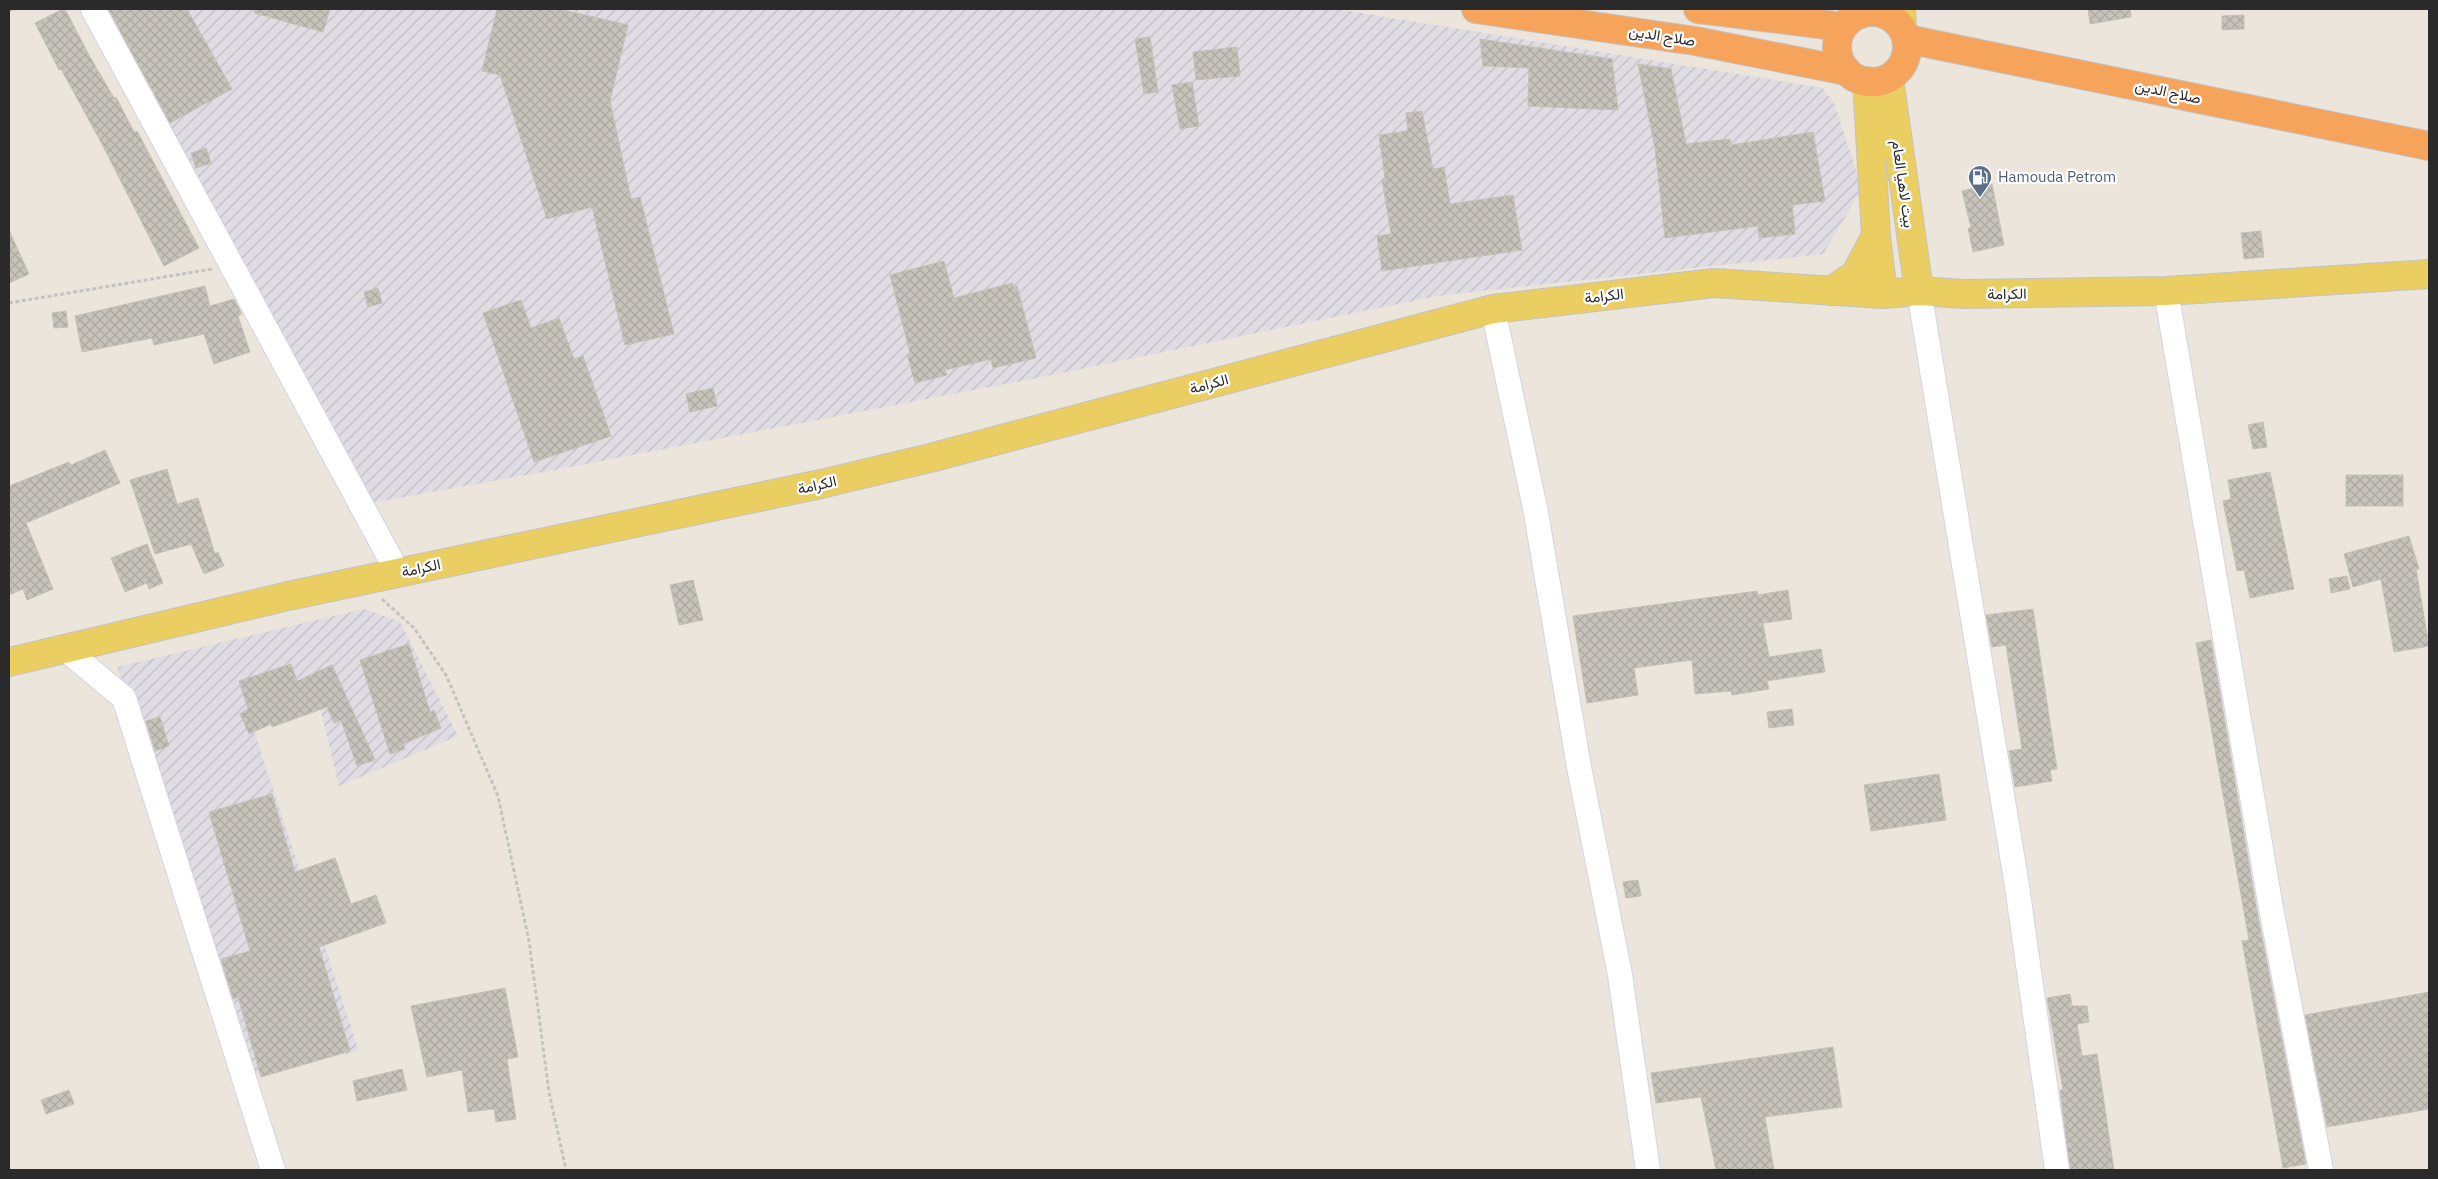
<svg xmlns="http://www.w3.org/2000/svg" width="2438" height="1179" viewBox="0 0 2438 1179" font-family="'IBM Plex Sans',Vazirmatn,sans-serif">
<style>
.industrial{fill:url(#industrial-furrows)}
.building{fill:url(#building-cross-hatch);stroke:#c6c1b6}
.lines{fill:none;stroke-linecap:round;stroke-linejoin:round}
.minor-casing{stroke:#d1d4e2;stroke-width:26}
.major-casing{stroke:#c3c3c3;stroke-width:30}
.highway-casing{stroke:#c3c3c3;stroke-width:30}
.path{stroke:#c3c3c3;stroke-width:3;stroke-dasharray:4 2.5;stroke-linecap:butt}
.minor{stroke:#fff;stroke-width:24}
.major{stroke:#eace62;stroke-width:28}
.highway{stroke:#f6a35c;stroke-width:28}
.labels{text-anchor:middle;stroke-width:4.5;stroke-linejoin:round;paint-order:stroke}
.street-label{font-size:15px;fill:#2a2a2a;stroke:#fff}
.service-label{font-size:15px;fill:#4e5e75;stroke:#fff;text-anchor:start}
</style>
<defs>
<pattern id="industrial-furrows" width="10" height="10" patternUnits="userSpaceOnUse" patternTransform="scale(1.25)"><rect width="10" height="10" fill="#dfdce4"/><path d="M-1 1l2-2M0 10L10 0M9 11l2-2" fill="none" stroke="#c0bdc4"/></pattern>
<pattern id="building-cross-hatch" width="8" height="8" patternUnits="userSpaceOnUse" patternTransform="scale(1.25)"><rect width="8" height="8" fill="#c7c3bb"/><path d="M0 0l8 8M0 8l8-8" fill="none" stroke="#aba8a1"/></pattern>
</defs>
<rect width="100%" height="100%" fill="#ebe5dc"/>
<!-- industrial -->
<g class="industrial">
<path d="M108,9h1228l487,79 12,17 27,84 -39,65 -386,42 -395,81 -493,94 -178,32z"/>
<path d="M364,609l36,13 58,114 -119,50 -19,-79 -68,18 107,326 -108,24 -134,-408z"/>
</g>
<!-- building -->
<g class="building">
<path d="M63,9h2l25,48 24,41 2,-1 18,35 3,-1 62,117 -35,18 -62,-122 -41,-75 -2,1 -24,-47z"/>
<path d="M108,9h79l45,80 -62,34z"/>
<path d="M254,9h76l-7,23 -69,-19z"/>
<path d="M497,9h62l69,16 -18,76 21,98 9,-2 34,137 -49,11 -33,-138 -45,12 -47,-144 -18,-4z"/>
<path d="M2088,9h42l1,8 -41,7z"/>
<path d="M2244,15v14l-22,1v-14z"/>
<path d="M1150,37l8,55 -14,2 -9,-55z"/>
<path d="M1480,39l132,20 6,51 -90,-4 1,-38 -46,-2z"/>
<path d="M1237,47l3,29 -44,4 -3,-28z"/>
<path d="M1638,64l33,5 15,75 44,-5 1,6 82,-13 12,69 -33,4 3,29 -36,4 -1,-12 -93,12 -10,-90z"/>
<path d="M1192,82l7,44 -19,3 -8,-44z"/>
<path d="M1422,111l11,58 11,-2 6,37 63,-9 9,55 -140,21 -5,-35 14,-2 -9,-55 3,-1 -6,-43 29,-4 -2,-18z"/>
<path d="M206,148l5,15 -15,5 -5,-15z"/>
<path d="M1992,184l12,61 -31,7 -5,-24h3l-9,-37z"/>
<path d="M9,230l20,44 -20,9z"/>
<path d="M2261,231l3,26 -20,2 -3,-26z"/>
<path d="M944,261l10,37 59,-15v4l4,-1 19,72 -43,10 -2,-9 -46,11 2,5 -32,8 -8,-29 3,-1 -20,-78z"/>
<path d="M205,286l5,20 24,-7 8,15 -4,2 12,36 -36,12 -10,-30 -50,11 -2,-7 -70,14 -7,-36z"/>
<path d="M378,288l4,15 -14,4 -4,-15z"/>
<path d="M521,300l10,28 28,-10 15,41 9,-3 28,80 -77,26 -51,-149z"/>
<path d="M66,311l2,16 -14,1 -2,-15z"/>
<path d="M713,388l4,18 -27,6 -4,-18z"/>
<path d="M2263,422l4,25 -14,2 -5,-24z"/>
<path d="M105,450l15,33 -94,40 27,66 -26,11 -4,-11 -14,6v-109l60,-24 2,3z"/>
<path d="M167,469l10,35 21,-6 17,56 3,-2 6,14 -20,8 -13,-30 -36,10 -25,-74z"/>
<path d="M2270,472l24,117 -44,9 -6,-28 -7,1 -14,-70 8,-2 -3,-19z"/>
<rect x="2346" y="475" width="57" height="31"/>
<path d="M2409,536l10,33h-3l13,77 -35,6 -13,-73 -28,8 -9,-33z"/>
<path d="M147,544l16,39 -14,6 -2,-6 -22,9 -14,-34z"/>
<path d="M2347,576l3,13 -19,4 -2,-14z"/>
<path d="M693,580l10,40 -24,5 -9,-40z"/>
<path d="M1788,590l4,29 -29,4 6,34 52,-8 4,23 -58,9 2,8 -37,6 -1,-4 -36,3 -3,-34 -58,8 4,27 -51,8 -14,-87 184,-25 1,4z"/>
<path d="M2033,609l24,160 -7,1 2,11 -37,6 -6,-36 13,-2 -16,-104 -14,2 -6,-32z"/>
<path d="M2211,640l46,271 49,253 -23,4 -41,-227 7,-1 -53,-297z"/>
<path d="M409,644l21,68 4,-2 7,18 -38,16 2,5 -15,5 -30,-94z"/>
<path d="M291,664l6,17 35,-16 43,95 -18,6 -16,-46 -7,3 -7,-16 -55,20 -1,-3 -22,10 -9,-20 8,-5 -9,-28z"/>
<path d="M1792,709l2,16 -25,3 -2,-16z"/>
<path d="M160,717l9,29 -14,5 -9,-30z"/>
<path d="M1939,774l7,46 -75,11 -7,-46z"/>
<path d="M272,794l23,78 40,-14 16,46 25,-9 10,28 -67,24 31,104 -89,26 -23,-80 -5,2 -12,-40 29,-8 -41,-139z"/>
<path d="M1638,880l3,16 -15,2 -3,-16z"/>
<path d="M505,988l13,69 -11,2 9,60 -20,3 -2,-13 -26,3 -6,-42 -35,7 -16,-71z"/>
<path d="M2429,992v117l-102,18 -22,-112z"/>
<path d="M2070,994l2,12h15l2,16 -12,2 5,32 15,-2 17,116h-44l-10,-80h3l-16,-92z"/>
<path d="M1833,1047l9,60 -77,10 9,53h-58l-15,-73 -45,6 -5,-30z"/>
<path d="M402,1069l5,21 -50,11 -4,-20z"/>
<path d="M69,1090l5,14 -28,10 -5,-14z"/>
</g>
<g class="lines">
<!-- minor casing -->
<g class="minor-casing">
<g id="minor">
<path d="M93,9l305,564"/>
<path d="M1919,291l98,595 40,284"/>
<path d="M2166,291l105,617 50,262"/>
<path d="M1493,309l43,204 43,254 41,208 28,195"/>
<path d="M65,649l59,49 149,472"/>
</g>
</g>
<!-- major casing -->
<g class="major-casing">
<g id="major">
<path d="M1861,9v5"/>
<path d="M1901,9l1,19"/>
<path d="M1889,78l30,213"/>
<path d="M1867,81l9,155 7,58"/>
<path d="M1831,291l24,-16 21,-39"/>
<path d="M9,662l279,-66 533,-112 109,-26 563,-149 221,-26 169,11 36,-3 45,3 202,-3 263,-17"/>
</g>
</g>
<!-- highway casing -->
<g class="highway-casing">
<g id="highway">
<path d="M1476,9l219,32 152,30"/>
<path d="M1698,9l145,18"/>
<circle cx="1872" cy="47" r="35"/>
<path d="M1907,39l522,107"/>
</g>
</g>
<!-- path -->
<g class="path">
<path d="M9,10l8,-1"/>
<path d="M9,303l203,-34"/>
<path d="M382,599l32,29 32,47 52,121 31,145 20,151 17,78"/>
</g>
<!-- minor -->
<use href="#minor" class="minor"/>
<!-- major -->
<use href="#major" class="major"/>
<!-- highway -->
<use href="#highway" class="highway"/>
</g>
<!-- icons -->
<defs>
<g id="fuel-pin" transform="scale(1.25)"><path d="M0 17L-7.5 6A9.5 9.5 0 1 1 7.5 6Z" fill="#5c6f8a" stroke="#fff"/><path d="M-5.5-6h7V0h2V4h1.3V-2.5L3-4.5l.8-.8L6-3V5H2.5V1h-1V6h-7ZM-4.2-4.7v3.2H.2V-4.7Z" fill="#fff"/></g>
</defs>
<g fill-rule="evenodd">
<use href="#fuel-pin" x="1980" y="177"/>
</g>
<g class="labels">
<!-- street labels -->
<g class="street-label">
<text transform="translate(1662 36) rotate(9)" y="5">صلاح الدين</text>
<text transform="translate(2168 92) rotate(12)" y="5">صلاح الدين</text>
<text transform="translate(1903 184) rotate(82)" y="5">بيت لاهيا العام</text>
<text transform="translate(2007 294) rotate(-1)" y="5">الكرامة</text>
<text transform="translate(1604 296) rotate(-7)" y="5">الكرامة</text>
<text transform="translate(1209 384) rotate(-15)" y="5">الكرامة</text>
<text transform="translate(817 485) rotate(-13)" y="5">الكرامة</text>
<text transform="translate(421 568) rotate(-12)" y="5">الكرامة</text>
</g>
<!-- service labels -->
<g class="service-label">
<text x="1998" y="182">Hamouda Petrom</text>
</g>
</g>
<!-- border -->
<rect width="2438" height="1179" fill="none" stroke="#2a2a2a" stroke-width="20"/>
</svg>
